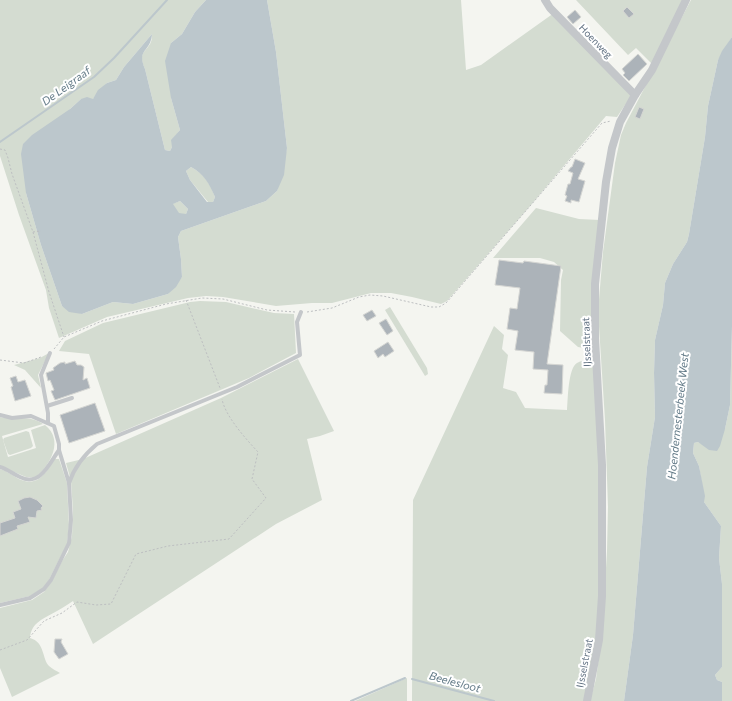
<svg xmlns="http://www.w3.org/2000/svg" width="732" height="701" viewBox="0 0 732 701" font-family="Commissioner,sans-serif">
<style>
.green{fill:#d4dcd1}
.water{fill:#bcc7cc;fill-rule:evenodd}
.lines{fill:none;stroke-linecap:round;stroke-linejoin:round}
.stream{stroke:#bcc7cc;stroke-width:2}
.building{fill:#acb3b9;stroke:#d5d6d3}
.path{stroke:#bdbfc1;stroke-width:1;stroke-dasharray:2 2;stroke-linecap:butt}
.lane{stroke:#c4c7ca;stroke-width:4}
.street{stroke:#c4c7ca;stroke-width:8}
.labels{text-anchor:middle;stroke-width:4;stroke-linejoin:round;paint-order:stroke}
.street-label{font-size:10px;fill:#627283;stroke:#fff}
.water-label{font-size:11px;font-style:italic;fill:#627a87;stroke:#fff}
</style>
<rect width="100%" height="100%" fill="#f4f5f0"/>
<!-- green -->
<g class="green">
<path d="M0,0h206l-11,12 -13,22 -11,9v55l9,32 -8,10v7l-2,4 -5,-1 -20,-81c-10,-21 8,-17 7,-35l-28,33 -8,13 -9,3 -14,16h-12l-11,10 -44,84 15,52 21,61 20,8 31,-12 20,2 35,-10 14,-17 -1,-18 -3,-22 3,-6 85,-30 11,-10 10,-43 -11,-96 -9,-52h194l5,70 15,-5 73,-52 77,83 -14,21 -11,-1 -76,90 -83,95 -6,3 -29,-7 -21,-4h-20l-39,10h-20l-36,3 -53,-9 -17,-1 -18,2 -81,19 -48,21 -10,-30 -3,-18 -27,-75 -19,-59z"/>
<path d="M576,0h109l-32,65 -17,-17 -8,7z"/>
<path d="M691,0h41v37l-14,23 -10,46 -3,31 -16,97 -2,8 -14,22 -8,19 -2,22 -8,35 -1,33 1,44 -8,50 -14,168 -9,66h-34l6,-22 6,-44 5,-84 1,-44 -3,-87 -7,-109 5,-59 12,-89 6,-28 5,-12z"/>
<path d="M191,167c14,8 18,15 24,30l-2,5h-5l-18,-22 -4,-9z"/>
<path d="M180,201l8,8 -2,5h-7l-7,-10z"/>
<path d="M536,208l43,11 21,1 -5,130 -17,-3 -18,-16 1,-51 2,-10 -9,-8 -14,-4h-47z"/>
<path d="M200,301l26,1 48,11 20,1 2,39 -47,25 -133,56 -27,-80 -30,-3 6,-10 38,-18 87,-21z"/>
<path d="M390,307l37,61 1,6 -3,2 -40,-66z"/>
<path d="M494,326l10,9 -2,14 6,6 -5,33 13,4 9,16 42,2c1,-11 1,-42 10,-47 6,-4 12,-3 19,-3l5,77 -3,195 -14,69h-172l1,-201z"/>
<path d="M732,326v375h-10v-19l-5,-2 -2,-5 7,-8v-83l-3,-26 2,-32 -17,-24v-6l-5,-30 -6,-13 1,-10 4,-1 4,2 23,-15 5,-24z"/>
<path d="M49,353l-11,22 3,13 -16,-18 -11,-5 26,-7z"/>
<path d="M298,359l36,72 -14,5 -13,3 15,61 -46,24 -183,120 -20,-43c-5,3 -10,7 -16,10 -12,7 -26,11 -27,27 15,4 12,21 19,28 3,3 8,5 11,7l-48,24 -12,-29v-60l32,-8 12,-8 8,-11 10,-20 6,-9 4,-16 1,-25 -2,-30 -5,-18 17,-4 138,-61z"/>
<path d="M0,417c16,4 28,-3 43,7l-41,12 6,21 28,-9 -5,-18 14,-5c19,15 6,39 -9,52h-10l-26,-11z"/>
<path d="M26,431l3,1 4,14 -2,2 -21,7 -2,-1 -5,-14 1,-2z"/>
<path d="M55,459h4l8,24 2,42 -2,19 -18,36 -6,8 -13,8 -30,7v-134c7,2 12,6 17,9 21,11 28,-5 38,-19z"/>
<path d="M407,678v23h-52z"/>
</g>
<!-- water -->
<g class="water">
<path d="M206,0h61l9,52 11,96 -3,27 -7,16 -11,10 -85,30 -3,6 3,22 1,18 -6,10 -8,7 -35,10 -20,-2 -31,12 -13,-2 -7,-6 -21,-61 -15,-52 -5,-39 2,-10 9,-9 38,-26 11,-10 6,-2 6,2 5,-9 9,-7 9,-3 8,-13 28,-33c-1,18 -16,15 -7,35l20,81 5,1 2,-4 -1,-7 9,-10 -9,-32 -6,-37 6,-18 11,-9 13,-22zM191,167c13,7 18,16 24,30l-2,5h-6l-17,-22 -4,-9zM180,201l8,8 -2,5 -7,-1 -6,-9z"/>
<path d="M732,37v289l-2,79 -5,24 -5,17 -3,5 -8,-1 -11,-8 -4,1 -1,10 6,13 6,30 -1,6 17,24 -2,32 3,26v83l-7,8 2,5 5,2v19h-98l9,-66 14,-168 8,-50 -1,-44 1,-33 8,-35 2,-22 8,-19 14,-22 2,-8 16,-97 3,-31 10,-46 4,-9z"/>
</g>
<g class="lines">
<!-- stream -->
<g class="stream">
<path d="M0,142l94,-65 20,-19 53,-58"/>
<path d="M412,679l82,22"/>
<path d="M351,701l54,-23"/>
</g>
</g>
<!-- building -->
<g class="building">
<path d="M627,7l7,7 -5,4 -6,-7z"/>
<path d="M575,10l6,7 -8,7 -6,-7z"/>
<path d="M638,54l9,10 -18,17 -6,-6 2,-2 -3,-4z"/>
<path d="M639,107l5,2 -4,10 -5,-2z"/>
<path d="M575,159l10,4 -7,16 7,2 -6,21 -8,-2v3l-6,-2 2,-5 -2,-1 3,-11h2l3,-11 -5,-2 3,-4h1z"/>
<path d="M499,260l24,3 1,-2 37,5 -14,98 16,1 -1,29 -18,-1 1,-8h2l1,-15 -15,-1 1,-17 -19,-2 3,-19 -11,-2 3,-21 7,1 3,-21 -25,-3z"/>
<path d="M372,310l4,6 -9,5 -4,-6z"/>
<path d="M386,319l7,12 -6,4 -8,-12z"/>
<path d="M388,342l6,9 -9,6 -2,-3 -5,4 -4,-7z"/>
<path d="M75,361l2,4h4l3,2 -1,13 4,-2 3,10 -35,12 -4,-9 3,-1 -4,-10 -2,1 -2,-8 8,-3 -1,-2 7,-5 5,-1v2z"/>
<path d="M16,376l2,6 7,-2 6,16 -16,5 -4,-14 2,-1 -3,-8z"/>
<path d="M95,403l10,28 -36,12 -9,-28z"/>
<path d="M30,497l7,3 6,6 -2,2 1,2 -5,1 -1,7 -8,-1 2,5 -13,4 1,3 -18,7v-13l15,-5 -2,-6 8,-3 -3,-8 6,-3z"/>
<path d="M55,639h7l-1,3 7,12 -9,5 -5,-7z"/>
</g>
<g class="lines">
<!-- path -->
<g class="path">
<path d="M0,149l5,1 3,8 4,16 21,58 16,60 15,45"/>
<path d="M33,232l8,-1"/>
<path d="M186,300l34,88"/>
<path d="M307,312l25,-4 27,-11 11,-2 13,1 48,11h8l7,-4 156,-180 9,-2"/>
<path d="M54,349l10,-12 38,-16 64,-17 36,-6 21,1 44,11 28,2"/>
<path d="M0,360l24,3 17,-6"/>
<path d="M0,650l27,-10 17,-19 18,-8 15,-11 19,3 15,-1 25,-50 32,-8 61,-7 37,-41 -14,-19 6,-27c-12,-13 -33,-36 -36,-53"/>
</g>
<!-- lane -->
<g class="lane">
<path d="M47,406l25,-8"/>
<path d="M0,415l12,3 19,-2 23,10 5,18v6l10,33 2,37 -2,23 -18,37 -7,9 -14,9 -30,7"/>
<path d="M48,423v-10l-7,-38 9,-22"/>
<path d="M0,467c7,2 13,7 20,10 20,10 29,-13 39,-27"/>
<path d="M69,483c5,-15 16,-29 28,-39l140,-57 63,-32 -3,-33 4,-10"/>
</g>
<!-- street -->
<g class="street">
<path d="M545,0l5,8 85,87"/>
<path d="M587,701l12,-61 3,-44v-131l-7,-127v-54l11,-102 6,-34 8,-26 15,-27 17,-25 34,-70"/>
</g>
</g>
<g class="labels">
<!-- street labels -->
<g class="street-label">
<text transform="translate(596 41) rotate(46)" y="4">Hoenweg</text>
<text transform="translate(586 342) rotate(-92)" y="4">IJsselstraat</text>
<text transform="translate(584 663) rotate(-79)" y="4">IJsselstraat</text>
</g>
<!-- water labels -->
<g class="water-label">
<text transform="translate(66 86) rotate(-36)" y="4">De Leigraaf</text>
<text transform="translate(678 416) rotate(-84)" y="4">Hoendernesterbeek West</text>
<text transform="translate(455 682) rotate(15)" y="4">Beelesloot</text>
</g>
</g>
</svg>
